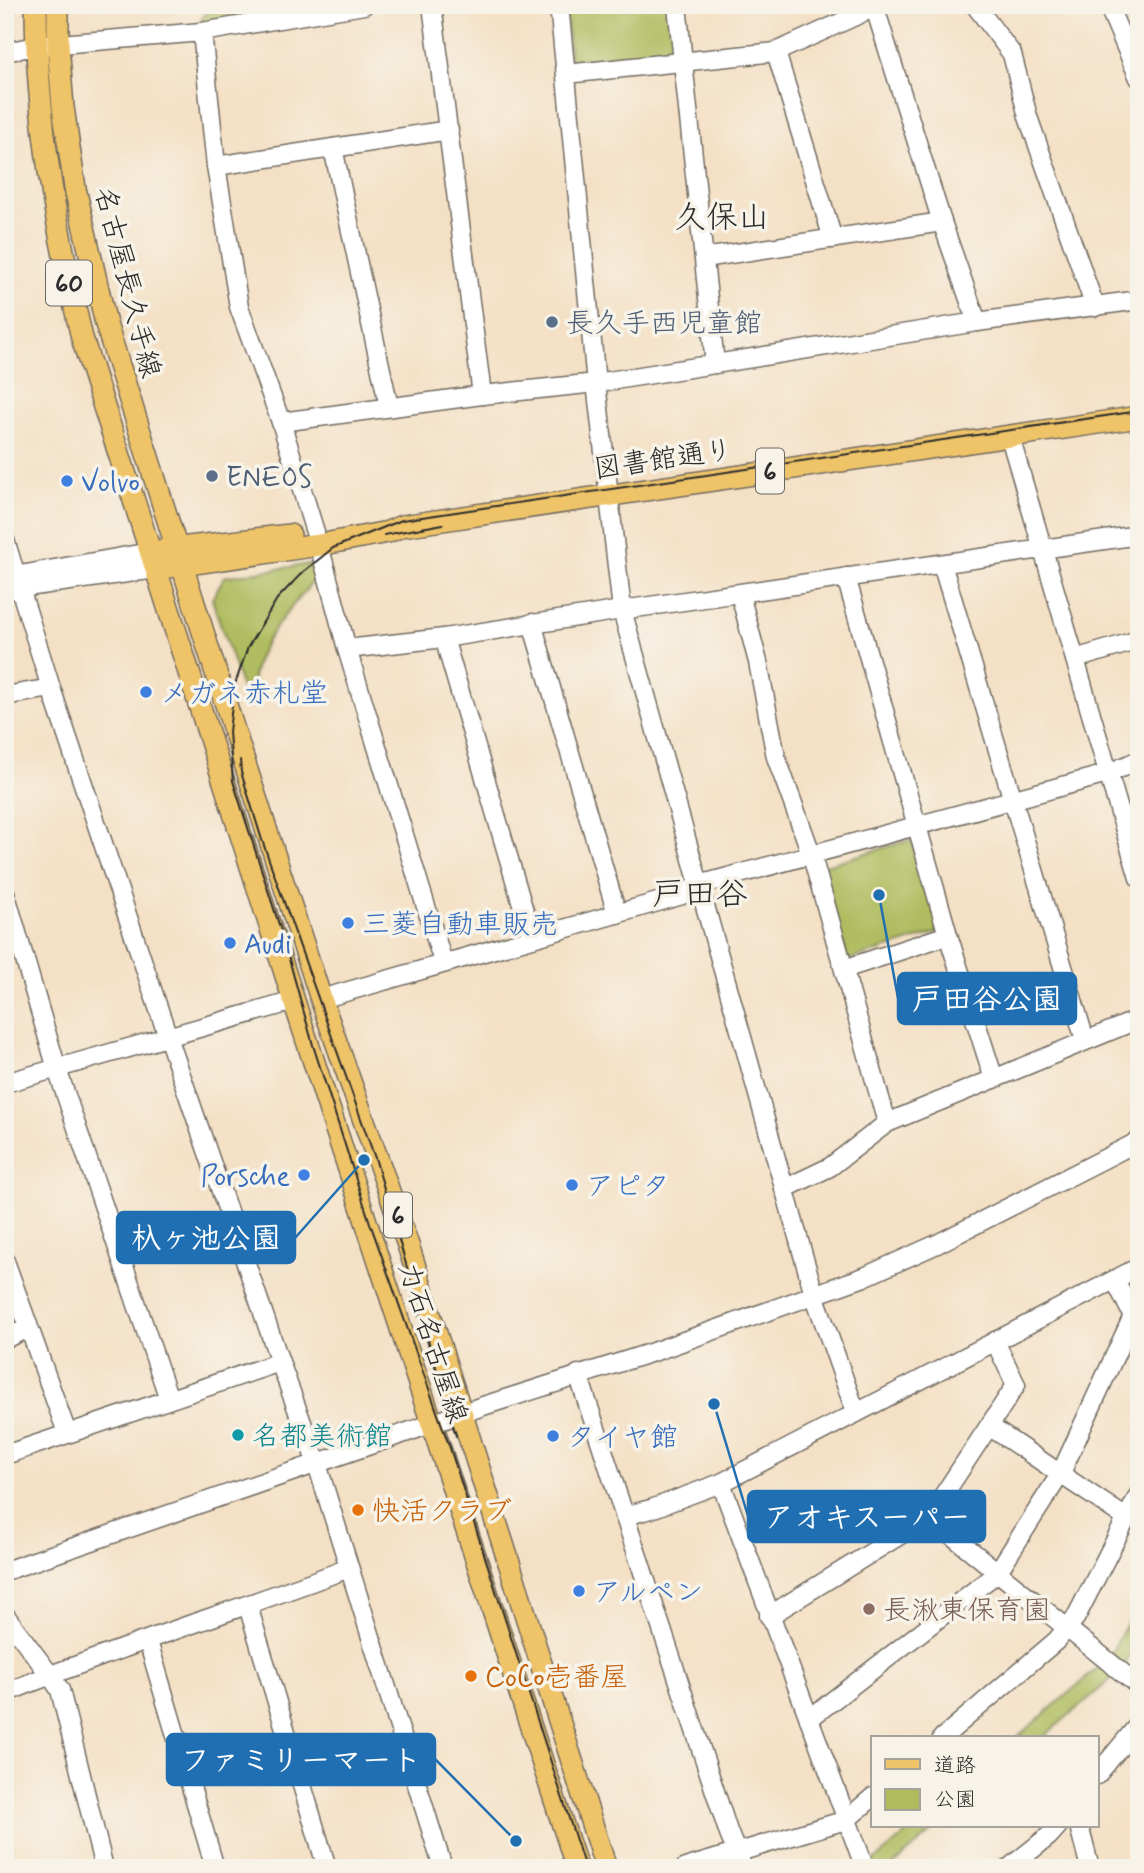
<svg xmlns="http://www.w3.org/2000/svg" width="1144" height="1873" viewBox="0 0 1144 1873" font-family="Mynerve,'Klee One',sans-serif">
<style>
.green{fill:#afbc5e;stroke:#6d7444;stroke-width:2}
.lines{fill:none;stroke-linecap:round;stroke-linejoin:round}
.minor-casing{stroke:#716a61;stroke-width:21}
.major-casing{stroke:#716a61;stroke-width:24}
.minor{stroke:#fff;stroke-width:18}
.major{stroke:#efc469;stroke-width:21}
.tram{stroke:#2b2b2b;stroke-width:2}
.service-dot{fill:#5c6f8a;stroke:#f7f3e8;stroke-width:2.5}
.shop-dot{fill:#3f7fe0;stroke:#f7f3e8;stroke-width:2.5}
.culture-dot{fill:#0f9aa8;stroke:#f7f3e8;stroke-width:2.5}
.food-dot{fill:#e8710a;stroke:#f7f3e8;stroke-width:2.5}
.education-dot{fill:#8d6e63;stroke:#f7f3e8;stroke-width:2.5}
.labels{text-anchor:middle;stroke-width:7;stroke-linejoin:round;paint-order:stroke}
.shield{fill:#f7f3e8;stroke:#686764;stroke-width:2}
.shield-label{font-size:26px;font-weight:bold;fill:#2b2b2b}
.street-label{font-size:28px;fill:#2b2b2b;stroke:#f7f3e8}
.service-label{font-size:28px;fill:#4e5e75;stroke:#f7f3e8;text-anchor:start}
.shop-label{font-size:28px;fill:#366cbe;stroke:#f7f3e8;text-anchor:start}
.culture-label{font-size:28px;fill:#0d838f;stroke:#f7f3e8;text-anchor:start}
.food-label{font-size:28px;fill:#c56008;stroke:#f7f3e8;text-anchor:start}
.education-label{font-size:28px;fill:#785e54;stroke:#f7f3e8;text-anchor:start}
.quarter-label{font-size:32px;fill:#2b2b2b;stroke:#f7f3e8}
.leader{fill:none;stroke:#1f6fb2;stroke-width:2.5}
.callout-dot{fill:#1f6fb2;stroke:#f7f3e8;stroke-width:2.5}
.callout{fill:#1f6fb2;stroke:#1f6fb2;stroke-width:2.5}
.callout-label{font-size:30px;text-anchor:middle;font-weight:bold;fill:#fff}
</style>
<rect width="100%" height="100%" fill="#f7f3e8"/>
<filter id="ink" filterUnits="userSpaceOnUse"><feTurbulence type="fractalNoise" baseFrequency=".0143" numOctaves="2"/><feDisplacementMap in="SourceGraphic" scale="14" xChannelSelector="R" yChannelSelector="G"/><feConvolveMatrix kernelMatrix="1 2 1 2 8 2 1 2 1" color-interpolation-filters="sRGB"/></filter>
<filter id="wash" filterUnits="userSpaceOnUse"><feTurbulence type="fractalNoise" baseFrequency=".00686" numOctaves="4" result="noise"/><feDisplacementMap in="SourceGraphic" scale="28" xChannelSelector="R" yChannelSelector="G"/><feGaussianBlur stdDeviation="1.57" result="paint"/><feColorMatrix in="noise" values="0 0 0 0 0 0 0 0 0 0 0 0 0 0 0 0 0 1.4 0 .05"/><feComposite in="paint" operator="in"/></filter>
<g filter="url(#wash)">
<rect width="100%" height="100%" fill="#f4e0c5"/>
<!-- green -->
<g class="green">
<path d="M212,5h67v1l-81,18z"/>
<path d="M565,5h107l7,53 -108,14z"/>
<path d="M310,564l5,15c-21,25 -44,49 -57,80 -6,14 -7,32 -10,47l-36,-107 12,-22z"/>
<path d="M911,840l26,83v10l-89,27 -26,-94z"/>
<path d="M1139,1602v36l-18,33 -79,67h-26l91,-78z"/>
<path d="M915,1826h24l-49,42h-24z"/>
</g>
</g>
<g filter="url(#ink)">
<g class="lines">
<!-- minor casing -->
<g class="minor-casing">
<g id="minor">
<path d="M432,5l50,390"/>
<path d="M559,5l37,378 26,227 192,684 42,119"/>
<path d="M677,5l38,359"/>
<path d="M874,5l68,217 35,100"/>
<path d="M975,5l37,49 16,63 67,190"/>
<path d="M1108,5l31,73"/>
<path d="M202,32l14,134 23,141 42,115 34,110"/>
<path d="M5,52l31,-6 166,-14 162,-27"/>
<path d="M776,52l57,187"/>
<path d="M566,74l210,-22 99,-45"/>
<path d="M333,148l56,259"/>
<path d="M216,166l233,-36"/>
<path d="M704,258l238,-36"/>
<path d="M281,422l201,-27 114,-12 381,-61 162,-22"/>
<path d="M1010,437l129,441"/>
<path d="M5,540l46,148 117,349 112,325 37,102 126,404"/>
<path d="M319,545l28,104 96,313"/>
<path d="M942,564l143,476"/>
<path d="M9,577l141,-25"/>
<path d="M846,577l102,358 46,144"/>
<path d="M5,590l151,-21"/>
<path d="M740,594l18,68 18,95 35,96 76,270"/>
<path d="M532,623l85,291"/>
<path d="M444,638l88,300"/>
<path d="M347,649l97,-11 178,-28 517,-75"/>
<path d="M1075,659l64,-19"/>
<path d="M5,696l46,-8"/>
<path d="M5,892l52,177 112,330"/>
<path d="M844,969l104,-34"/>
<path d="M321,999l361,-104 17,-10 408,-111 32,-14"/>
<path d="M5,1083l289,-82"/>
<path d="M784,1189l46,-22 57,-44 252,-104"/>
<path d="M5,1261l62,172"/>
<path d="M5,1339l23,-11"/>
<path d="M578,1374l151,460 14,34"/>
<path d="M989,1426l137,92"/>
<path d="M5,1455l275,-93"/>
<path d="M721,1483l144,385"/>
<path d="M624,1516l27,-7 70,-26 418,-216"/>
<path d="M929,1517l210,169"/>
<path d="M5,1571l478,-165 170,-54 211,-75 73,-33 202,-103"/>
<path d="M248,1606l79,262"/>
<path d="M5,1615l45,60 10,15 44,178"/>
<path d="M769,1616l160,-99 87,-132 -21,-44"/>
<path d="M148,1641l67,227"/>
<path d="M5,1693c113,-46 230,-82 344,-125"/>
<path d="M809,1719l188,-146 64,-100 72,-157 -18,-36"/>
<path d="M942,1738l115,-98 19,-23 63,-123"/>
<path d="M1097,1775l42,-51"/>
<path d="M1079,1826l11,42"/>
<path d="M685,1868l161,-48 27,-23"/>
<path d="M1009,1868l40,-32 9,-10"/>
</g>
</g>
<!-- major casing -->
<g class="major-casing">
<g id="major">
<path d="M36,5c0,114 20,223 46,333l212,663 283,867"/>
<path d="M58,5v39l5,63 12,81 31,136 128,406 87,269 87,246 198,623"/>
<path d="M163,550l127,-15"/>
<path d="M168,567l151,-22 69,-13 14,-6 737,-109"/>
</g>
</g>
<!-- minor -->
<use href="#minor" class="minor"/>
<!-- major -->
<use href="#major" class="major"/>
<!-- tram -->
<g class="tram">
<path d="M384,535l59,-11"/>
<path d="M240,760l1,12 21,68 114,321 80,275"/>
<path d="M585,1868l-135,-420 -80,-225 -57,-178 -31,-111 -49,-153 -4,-49 5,-45 14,-40 29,-48 26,-27 30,-24 69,-28 737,-109"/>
</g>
</g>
</g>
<!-- markers -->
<g class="service-dot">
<circle cx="552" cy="322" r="7"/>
<circle cx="212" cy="476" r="7"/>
</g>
<g class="shop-dot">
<circle cx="67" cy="481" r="7"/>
<circle cx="146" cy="692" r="7"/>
<circle cx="348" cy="923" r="7"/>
<circle cx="230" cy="943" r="7"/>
<circle cx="304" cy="1175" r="7"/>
<circle cx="572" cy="1185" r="7"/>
<circle cx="553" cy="1436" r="7"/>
<circle cx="579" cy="1591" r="7"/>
</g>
<circle class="culture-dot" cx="238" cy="1435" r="7"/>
<g class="food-dot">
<circle cx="358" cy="1510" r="7"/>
<circle cx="471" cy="1676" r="7"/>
</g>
<circle class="education-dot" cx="869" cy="1609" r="7"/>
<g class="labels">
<!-- shield labels -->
<g class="shield">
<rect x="46" y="260.5" width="46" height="45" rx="5"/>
<rect x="756" y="448.5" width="28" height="45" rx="5"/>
<rect x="384" y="1192.5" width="28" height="45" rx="5"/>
</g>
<g class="shield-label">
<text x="69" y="292">60</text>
<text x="770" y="480">6</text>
<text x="398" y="1224">6</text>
</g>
<!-- street labels -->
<g class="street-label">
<text transform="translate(129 282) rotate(76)" y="10">名古屋長久手線</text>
<text transform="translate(663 458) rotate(-8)" y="10">図書館通り</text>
<text transform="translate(434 1342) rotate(72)" y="10">力石名古屋線</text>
</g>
<!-- service labels -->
<g class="service-label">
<text x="566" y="332">長久手西児童館</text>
<text x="226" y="486">ENEOS</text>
</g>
<!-- shop labels -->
<g class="shop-label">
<text x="81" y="491">Volvo</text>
<text x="160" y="702">メガネ赤札堂</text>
<text x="362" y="933">三菱自動車販売</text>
<text x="244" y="953">Audi</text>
<text x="290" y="1185" text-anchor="end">Porsche</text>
<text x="586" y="1195">アピタ</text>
<text x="567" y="1446">タイヤ館</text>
<text x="593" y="1601">アルペン</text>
</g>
<!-- culture labels -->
<g class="culture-label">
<text x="252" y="1445">名都美術館</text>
</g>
<!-- food labels -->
<g class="food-label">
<text x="372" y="1520">快活クラブ</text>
<text x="485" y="1686">CoCo壱番屋</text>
</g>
<!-- education labels -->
<g class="education-label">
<text x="883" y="1619">長湫東保育園</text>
</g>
<!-- quarter labels -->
<g class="quarter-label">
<text x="722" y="227">久保山</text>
<text x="700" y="904">戸田谷</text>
</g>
</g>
<!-- callouts -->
<path class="leader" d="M879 895L898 998M364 1160L295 1238M714 1404L748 1516M516 1841L435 1759"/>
<g class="callout-dot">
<circle cx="879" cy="895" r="7"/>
<circle cx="364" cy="1160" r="7"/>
<circle cx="714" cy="1404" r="7"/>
<circle cx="516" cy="1841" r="7"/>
</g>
<g class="callout">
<rect x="898" y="973" width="178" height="51" rx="7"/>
<rect x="117" y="1212" width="178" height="51" rx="7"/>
<rect x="748" y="1491" width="237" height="51" rx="7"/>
<rect x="167" y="1734" width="268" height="51" rx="7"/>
</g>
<g class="callout-label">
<text x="987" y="1009">戸田谷公園</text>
<text x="206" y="1248">杁ヶ池公園</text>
<text x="867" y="1527">アオキスーパー</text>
<text x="301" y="1770">ファミリーマート</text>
</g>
<!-- margin -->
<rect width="1144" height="1873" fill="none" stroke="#f7f3e8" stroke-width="28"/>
<!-- legend -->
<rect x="871" y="1736" width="228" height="91" fill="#f7f3e8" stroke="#a5a39c" stroke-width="2"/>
<rect x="885" y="1759" width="35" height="10" fill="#efc469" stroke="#a5a39c" stroke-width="2"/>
<text x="934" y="1772" font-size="21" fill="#2b2b2b">道路</text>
<rect x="885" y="1789" width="35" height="21" fill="#afbc5e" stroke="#a5a39c" stroke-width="2"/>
<text x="934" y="1806" font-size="21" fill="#2b2b2b">公園</text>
</svg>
